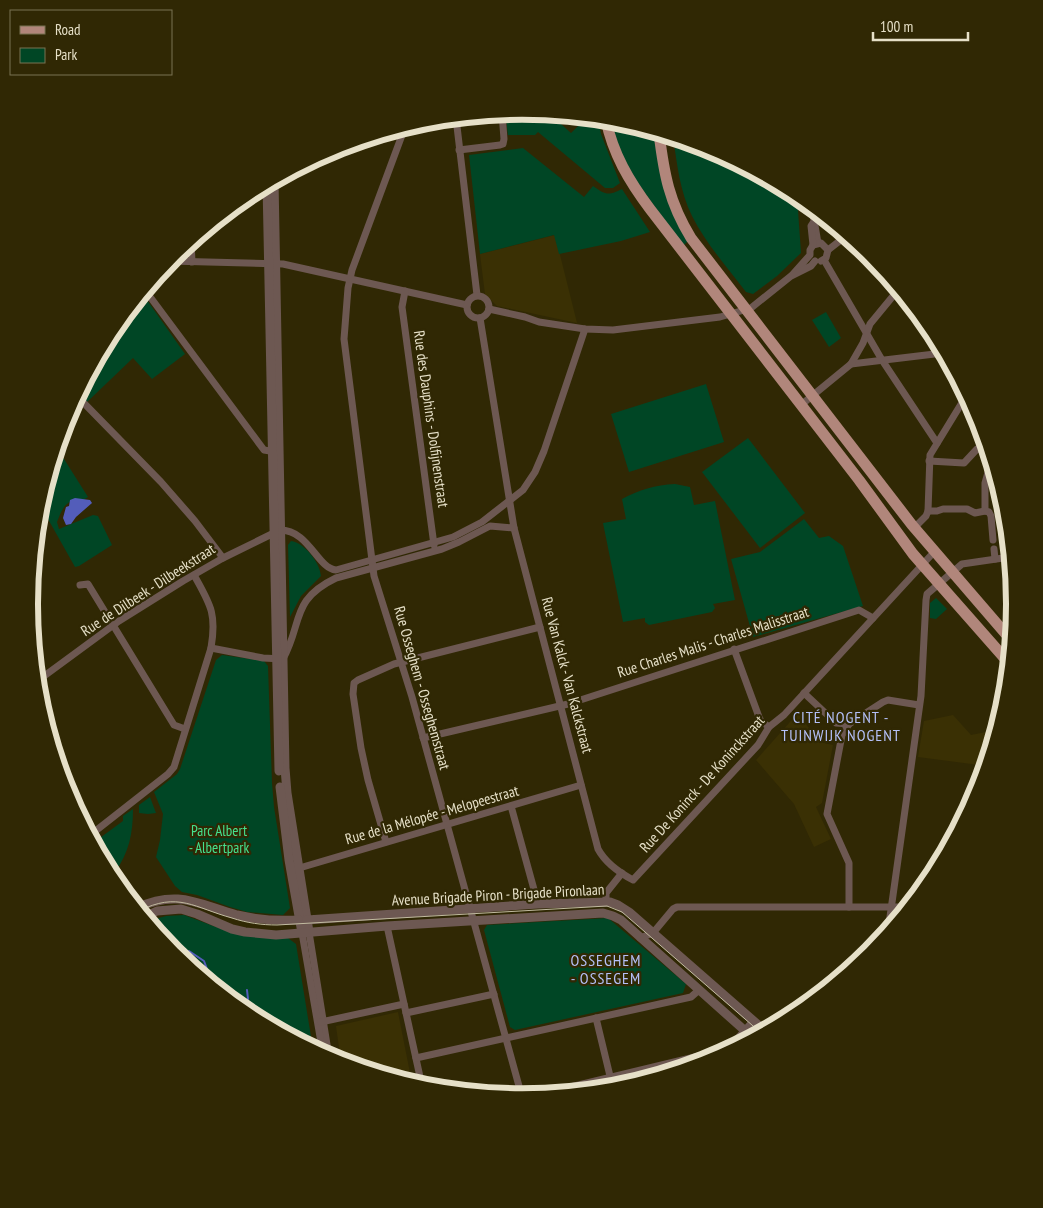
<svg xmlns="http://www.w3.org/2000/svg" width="1043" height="1208" viewBox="0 0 1043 1208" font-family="'PT Sans Narrow',sans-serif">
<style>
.built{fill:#3a3004}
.green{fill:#004625}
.water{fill:#535dba}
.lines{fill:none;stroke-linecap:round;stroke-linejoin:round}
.stream{stroke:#535dba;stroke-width:2}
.minor{stroke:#6d5852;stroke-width:7}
.tertiary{stroke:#6d5852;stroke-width:9}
.primary{stroke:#b1867b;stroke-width:11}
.tram{stroke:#c1bba0;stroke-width:1}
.labels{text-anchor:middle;stroke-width:4.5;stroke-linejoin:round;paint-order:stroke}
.street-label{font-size:15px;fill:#e6e0c8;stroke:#302804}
.park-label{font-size:15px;fill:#45e18e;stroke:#302804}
.neighbourhood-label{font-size:16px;letter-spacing:1px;fill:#b4c0f8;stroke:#302804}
.rim{fill:none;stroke:#e6e0c8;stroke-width:6}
</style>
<rect width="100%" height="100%" fill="#302804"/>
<!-- built -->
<g class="built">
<path d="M555,235l22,88 -80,-17 -12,-12 -5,-40z"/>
<path d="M798,713l21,29 14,3 -11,58 -6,4 15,32 -17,8 -20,-43 -38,-44z"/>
<path d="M953,715l18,20 25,-5 -6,20 -5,1 -6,14 -61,-8 6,-36z"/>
<path d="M398,1012l14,71 -71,-21 -5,-36z"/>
<path d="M713,1058l-96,29 -40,4 105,-26z"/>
</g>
<!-- green -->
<g class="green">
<path d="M513,112l3,8 36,-4 19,17 12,-12 -3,-4 18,2 3,15 19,49 -7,5h-8l-67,-56 -3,3h-27l-3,-22z"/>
<path d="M609,120l9,1 38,11 33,108 -6,6 -61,-85z"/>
<path d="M673,137l37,12 87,47 4,57 -24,23 -24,18 -7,-2c-18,-24 -40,-48 -54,-76 -12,-24 -15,-52 -19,-79z"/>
<path d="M523,148l61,49 9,-11c13,9 15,10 29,3l28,43 -29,9 -62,13 -5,-19 -74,19 -11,-99z"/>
<path d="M142,293l43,61 -33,25 -19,-21 -47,45 -8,-9 34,-64z"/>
<path d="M826,312l15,26 -12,9 -17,-27z"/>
<path d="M706,384l18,58 -95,30 -18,-58z"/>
<path d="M748,438l57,75 -45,35 -58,-76z"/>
<path d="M55,453h2l7,6 24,38c-7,5 -9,2 -16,4 -9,3 -12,14 -15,21l2,7 34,-14 5,1 14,29 -33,21 -4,1 -27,-48 -10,-9z"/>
<path d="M675,484l15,3 4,18 21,-4 20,99 -22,4 2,4 -3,4 -63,13 -4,-3v-4l-22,4 -20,-99 23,-4 -4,-20c17,-9 33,-14 53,-15z"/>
<path d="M804,519l15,19 10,-2 14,10 20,60 -110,31 -22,-78 29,-7z"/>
<path d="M291,541c14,2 29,22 30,35l-20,20 -11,21 -2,-72z"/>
<path d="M936,598l11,11 -11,10 -6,-1v-15z"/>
<path d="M222,655l42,6 4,5 4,117 2,24 16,101 -7,7 -36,-3 -17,-5 -33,-12 -15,-3 -7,-6 -19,-29 4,-17 3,-26 -9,-22 23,-18 3,-5 36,-109z"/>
<path d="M150,797l6,16 -8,1 -9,-1v-8z"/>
<path d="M133,809c0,24 -4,44 -18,63l-4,-3 -2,3 -16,-29 30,-22v-5z"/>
<path d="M184,915l32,12 31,8 41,3 8,6 17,105 -65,-35 -75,-62 -25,-31 18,-5z"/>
<path d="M608,918l78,66 -3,9 -168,37 -5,-3 -26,-97 3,-5z"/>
</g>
<!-- water -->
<path class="water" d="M75,498l15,2 2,3 -16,14 -5,7 -5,1 -3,-7 3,-11 3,-1 1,-6z"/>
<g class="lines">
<!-- stream -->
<g class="stream">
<path d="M189,951l15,10 6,16 9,7 2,8"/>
<path d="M247,990l1,9"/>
<path d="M244,1011l3,-8"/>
</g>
<!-- minor -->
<g class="minor">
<path d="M456,118l21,177"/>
<path d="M405,127l-53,143 -4,18 -4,51 30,237 38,121 110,400"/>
<path d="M459,150l41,-5 3,-1 1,-5 -2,-26"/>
<path d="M812,208l6,35"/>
<path d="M191,241l1,21"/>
<path d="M813,245l8,-2 7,7 -2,8 -5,3"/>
<path d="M828,250l18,-14"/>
<path d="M824,260l58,100 55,83"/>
<path d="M169,261l114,3 184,41"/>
<path d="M793,274l17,-19v-5l3,-5 -2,-19 2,-3"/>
<path d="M145,290l119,160 12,2"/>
<path d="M405,291l-3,16 32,238"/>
<circle cx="478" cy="307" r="11"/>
<path d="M489,309l36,8 14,5 46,7 28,1 107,-13 31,-9 40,-32 20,-10 4,-5"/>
<path d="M480,318l34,210 84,321c7,13 22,24 35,31l125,-135 11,-18 15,-12 150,-163"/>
<path d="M851,364l92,-11"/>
<path d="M77,396l84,86 34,39 28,37"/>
<path d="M801,405l50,-41 12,-21 7,-19 28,-34"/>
<path d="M929,461l35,2 13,-14 11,2"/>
<path d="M928,511h9l6,-2h24l8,4 10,-2 4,1 2,4 2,24"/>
<path d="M985,511v-28l6,-21"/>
<path d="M914,528l12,-12 2,-5 2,-56 36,-59"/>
<path d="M994,549l1,10"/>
<path d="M80,585l8,-1 86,141 11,4"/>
<path d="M211,648l52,10 20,1c20,-36 7,-59 53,-81l106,-29 17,-7 31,-16 24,2"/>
<path d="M734,649l25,68 2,4 8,6"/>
<path d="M36,682l83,-61 64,-40 40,-23 57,-28c29,0 37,38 56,40l117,-33 29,-15 41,-32 12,-18 9,-21 41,-122"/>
<path d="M804,693l32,30 13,1 34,-22 5,-2 31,5"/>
<path d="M423,738l145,-34 291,-94 14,8"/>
<path d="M511,806l27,98"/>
<path d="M89,836l79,-62 6,-7 37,-119c6,-35 -1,-44 -17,-73"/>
<path d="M386,842l-18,-62 -7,-32 -8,-54 1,-11 4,-3 36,-16 146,-37"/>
<path d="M296,869l285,-84"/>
<path d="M606,902v-9l16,-20"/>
<path d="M849,907v-44l-22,-49 15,-79 7,-11"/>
<path d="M387,926l35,160"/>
<path d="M888,931l33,-235 5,-96 1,-6 35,-30 48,-7"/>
<path d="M309,932l20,125"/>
<path d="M302,933l21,121"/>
<path d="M640,938l13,-5 20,-24 4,-2h230"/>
<path d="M406,1013l88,-19"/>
<path d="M596,1018l14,58"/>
<path d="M321,1022l83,-18"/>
<path d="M416,1058l275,-61 8,-7"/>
<path d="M533,1096l195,-47 25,-28"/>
</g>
<!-- tertiary -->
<g class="tertiary">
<path d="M274,180l11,588 2,25 22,139"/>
<path d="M267,184l12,587"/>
<path d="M280,787l9,73 13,73"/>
<path d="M136,908c43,-19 61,-4 101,7 21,5 41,6 62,5"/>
<path d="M144,917l13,-6 24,-2 16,5 35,15 13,3 31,3 111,-9 216,-13 10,3 8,4 131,117"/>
<path d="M307,920l231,-16 72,-2 8,3 11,7 135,118"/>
</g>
<!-- primary -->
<g class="primary">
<path d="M606,120c7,34 23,61 44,89l209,271 54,74 95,108"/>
<path d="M659,133c5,41 10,69 32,105l221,287 99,115"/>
</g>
<!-- tram -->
<path class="tram" d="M139,911c39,-20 56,-3 93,7 15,5 30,7 45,7l330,-19 15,6 138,120"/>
</g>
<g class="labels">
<!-- street labels -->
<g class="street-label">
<text transform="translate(431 419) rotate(82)" y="5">Rue des Dauphins - Dolfijnenstraat</text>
<text transform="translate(148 590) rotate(-33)" y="5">Rue de Dilbeek - Dilbeekstraat</text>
<text transform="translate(713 642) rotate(-18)" y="5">Rue Charles Malis - Charles Malisstraat</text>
<text transform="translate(567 675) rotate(75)" y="5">Rue Van Kalck - Van Kalckstraat</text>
<text transform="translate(422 688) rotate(74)" y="5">Rue Osseghem - Osseghemstraat</text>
<text transform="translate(702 784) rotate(-48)" y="5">Rue De Koninck - De Koninckstraat</text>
<text transform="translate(432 815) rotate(-16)" y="5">Rue de la Mélopée - Melopeestraat</text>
<text transform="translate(498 895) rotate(-3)" y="5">Avenue Brigade Piron - Brigade Pironlaan</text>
</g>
<!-- park labels -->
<g class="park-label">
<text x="219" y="836">Parc Albert<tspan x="219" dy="17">- Albertpark</tspan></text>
</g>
<!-- neighbourhood labels -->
<g class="neighbourhood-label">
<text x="841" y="723">CITÉ NOGENT -<tspan x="841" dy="18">TUINWIJK NOGENT</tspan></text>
<text x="606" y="966">OSSEGHEM<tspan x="606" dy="18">- OSSEGEM</tspan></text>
</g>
</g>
<!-- crop -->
<path d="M0 0H1043V1208H0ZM38 604a484 484 0 1 1 968 0a484 484 0 1 1-968 0Z" fill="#302804" fill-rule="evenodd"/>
<path class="rim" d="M38 604a484 484 0 1 1 968 0a484 484 0 1 1-968 0Z"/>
<!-- legend -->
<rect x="10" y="10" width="162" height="65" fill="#302804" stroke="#797252"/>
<rect x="20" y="26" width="25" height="8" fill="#b1867b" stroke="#797252"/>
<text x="55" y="35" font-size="15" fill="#e6e0c8">Road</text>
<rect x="20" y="48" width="25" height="15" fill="#004625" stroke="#797252"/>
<text x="55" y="60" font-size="15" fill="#e6e0c8">Park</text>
<!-- scale -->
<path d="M873 32v8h95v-8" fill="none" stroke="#e6e0c8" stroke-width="2.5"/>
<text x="880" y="32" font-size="15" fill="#e6e0c8" stroke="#302804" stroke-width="4" paint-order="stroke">100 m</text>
</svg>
